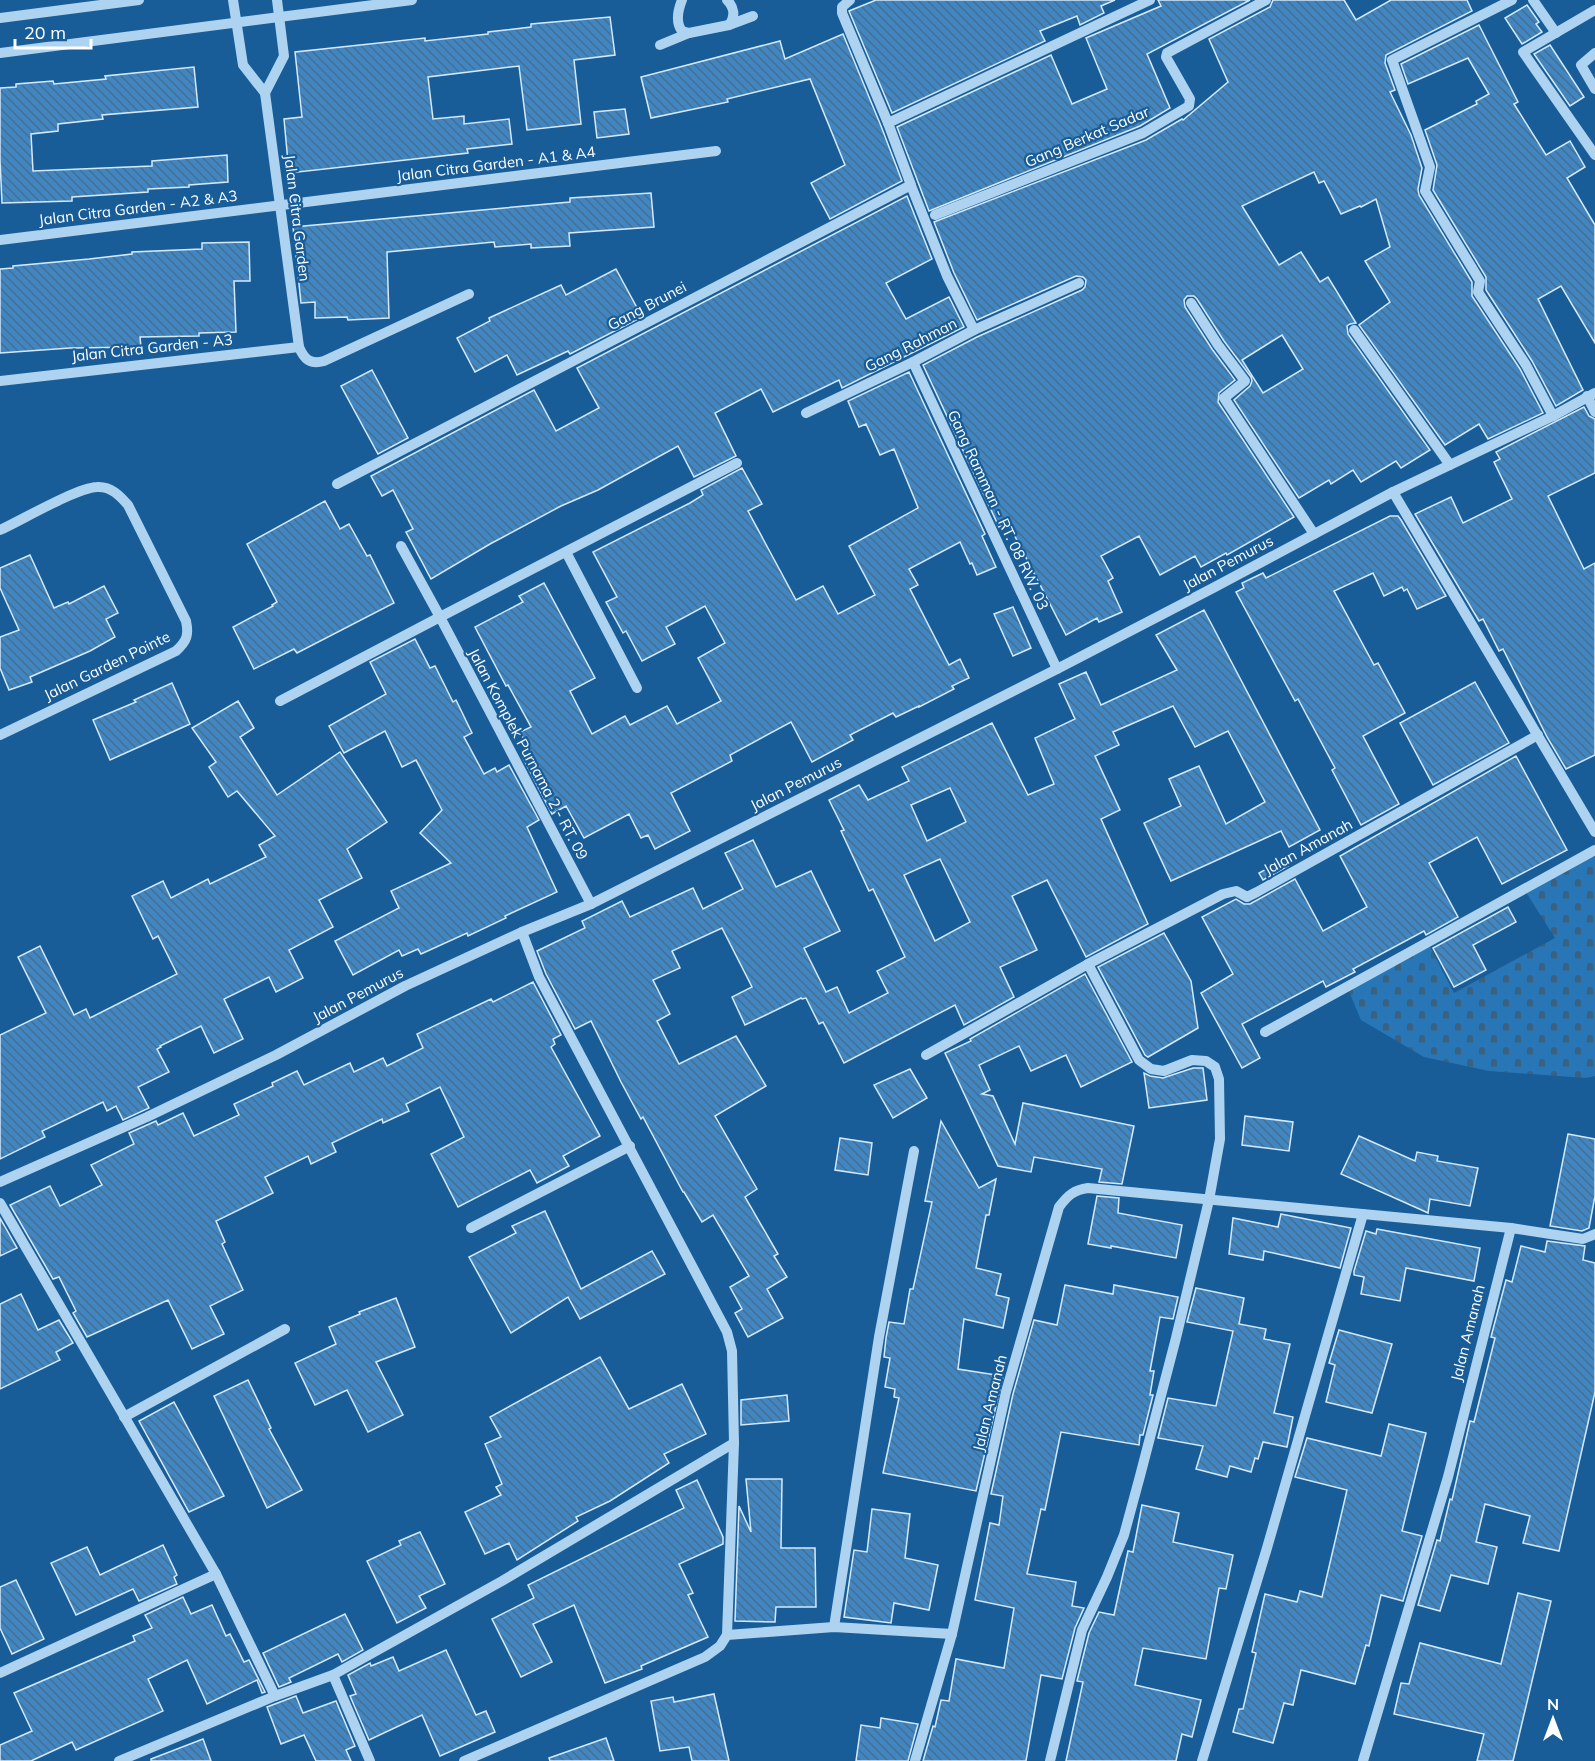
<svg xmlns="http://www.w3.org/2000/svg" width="1595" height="1761" viewBox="0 0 1595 1761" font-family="Mulish,sans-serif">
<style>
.cemetery{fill:url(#cemetery-stones)}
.building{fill:url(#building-back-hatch);stroke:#d4eafc;stroke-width:1.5;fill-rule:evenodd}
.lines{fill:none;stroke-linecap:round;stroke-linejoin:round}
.minor{stroke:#add3f1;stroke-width:10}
.labels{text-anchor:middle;stroke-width:4.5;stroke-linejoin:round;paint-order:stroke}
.street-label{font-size:15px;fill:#fff;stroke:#185d98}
</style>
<defs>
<pattern id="cemetery-stones" width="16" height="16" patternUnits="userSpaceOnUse" patternTransform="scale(1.5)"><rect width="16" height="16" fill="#2876b5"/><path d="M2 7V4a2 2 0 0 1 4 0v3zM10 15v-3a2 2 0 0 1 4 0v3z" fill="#3a6180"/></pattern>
<pattern id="building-back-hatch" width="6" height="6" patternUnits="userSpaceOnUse" patternTransform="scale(1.5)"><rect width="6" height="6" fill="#4186c0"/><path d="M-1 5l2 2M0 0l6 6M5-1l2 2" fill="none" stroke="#456f92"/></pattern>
</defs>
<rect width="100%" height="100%" fill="#185d98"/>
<!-- cemetery -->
<path class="cemetery" d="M1590,850l5,8v218l-9,2 -97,-7 -65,-14 -63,-37 -13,-31 79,-48 27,52 101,-55 -33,-52z"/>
<!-- building -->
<g class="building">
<path d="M876,0h239l-14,6 3,7 -24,12 -3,-9 -37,15 5,10 -153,72 -43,-102z"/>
<path d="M1158,0h92l-103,54 23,54 -30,18 -211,85 -32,-84 154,-72 21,49 35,-15 -21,-51 75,-32z"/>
<path d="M1273,0h71l12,20 35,-20h76l5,11 -86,44 -1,8 10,27 -5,2 21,43 11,33 -4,21 1,6 53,87v14l48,73 23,44 -55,26 -9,-15 -34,21 -86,-120 31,-23 -25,-41 25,-14 -14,-48 -15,8 -1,-1 -19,8 -17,-33 -5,2 -5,-11 -72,34 37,59 22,-13 19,30 8,-5 28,46 -6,1 -3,2 1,8 82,116 -29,18 -5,-7 -35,21 -8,-12 -22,14 -2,-4 -30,18 -65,-98 16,-14 2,-5 -1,-4 -27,-36 -27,-42 -3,-3h-7l-3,4 1,7 27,42 23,31 -16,13 -1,9 76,115 -67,38 -1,-2 -25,14 -6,-11 -35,19 -21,-39 -38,20 12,22 -5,3 14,31 -23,10 -2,-4 -31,17 -58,-112 -9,4 -76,-162 54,-28 105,-47 3,-3 1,-7 -3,-3 -7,-1 -99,44 -23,-47 -20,-51 212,-82 36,-21 1,1 45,-38 -19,-43 61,-32zM1282,335l21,34 -40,24 -21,-33z"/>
<path d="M1527,5l12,17 -3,2 6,8 -20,12 -17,-26z"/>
<path d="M610,17l5,38 -41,5 7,64 -54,6 -8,-64 -91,11 5,42 31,-3v8l45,-5 3,25 -45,5 1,4 -179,20 -5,-54 18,-2 -7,-65 130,-14v3l63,-7v-2l43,-5v-3z"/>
<path d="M1479,25l39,77 -4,2 32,51 24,-14 15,26 -18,11 28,47v118l-34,-57 -23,13 45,91 -27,16 -24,-45 -46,-71v-13l-53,-87 4,-25 -12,-35 52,-26 -1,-3 13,-7 -21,-36 -60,26 -7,-20z"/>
<path d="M843,34l38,92 21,55 -72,38 -19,-36 34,-18 -35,-86 -83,20 1,3 -77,16 -10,-41 139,-36 5,18z"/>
<path d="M1550,45l34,52 -14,9 -36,-52z"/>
<path d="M194,67l4,40 -96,8 1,4 -45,5v7l-27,3 2,37 119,-5v-5l75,-6 1,27 -39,3v2l-41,2v3l-76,5v4l-70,2 -2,-43v-72l16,-1v-3l37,-3 1,3 52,-5 -1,-3z"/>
<path d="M625,109l4,25 -32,4 -3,-26z"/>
<path d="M651,193l3,34 -85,6 1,13 -39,2v-4l-36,3 -1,-5 -107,10 2,66 -41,2 -1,-3 -32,1v-16l-14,1 -8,-76 277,-25v-4z"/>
<path d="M907,196l25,63 -46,24 20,36 43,-22 15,30 -122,61 -3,-8 -66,32 -12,-23 -46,24 21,43 -42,21 -16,-31 -80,44 -37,16 -71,38 -59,35 -25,-47 7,-3 -20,-39 -11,6 -11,-20 163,-86 22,41 43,-23 -22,-40z"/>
<path d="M249,242l1,39h-16l2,51 -37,1v3l-59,1 1,10 -71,1 -70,5v-84l13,-1v-2l76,-7 43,-5v-2l70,-3v-6z"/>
<path d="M616,269l26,48 -72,37 -2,-3 -51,24 -10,-20 -32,17 -18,-34 33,-17 -1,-3 72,-33 5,10z"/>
<path d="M372,370l36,68 -30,16 -37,-68z"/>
<path d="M909,372l76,162 -3,2 14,31 -19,8 -5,-12 -2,1 -10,-22 -51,27 9,16 -8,4 39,76 11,-6 9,19 -17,8 2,3 -35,18v-1l-23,11 -3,-4 -43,22 3,5 -41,22 -21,-40 -61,33 2,6 -61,32 19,38 -35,18 -7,-14 -7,3 -12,-24 -45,24 -18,-32 -14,8 -29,-56 8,-5 -11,-21 11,-5 -23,-42 -2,1 -31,-59 48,-25 -4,-6 25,-13 51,95 -25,13 22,43 33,-18 5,9 37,-19 10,18 44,-23 -23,-43 27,-15 -20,-37 -39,21 9,17 -33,17 -16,-30 -3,2 -17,-31 11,-5 -24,-45 97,-49 13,-8 -2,-5 41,-22 20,36 -14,7 48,89 27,-14 15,28 37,-19 -26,-49 69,-38 -1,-3 -23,-56 -14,6 -14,-31 -7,3 -11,-26z"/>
<path d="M1584,407l5,9 6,3v54l-47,23 36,73 11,-6v192l-29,14 -19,-32 -44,-88 -4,2 -16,-32 -4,2 -64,-107 36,-17 12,26 49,-24 -18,-37 6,-3 -4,-7z"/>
<path d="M325,501l15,28 9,-5 18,32 3,-1 24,48 -97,50 -3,-4 -40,20 -21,-42 40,-21 -1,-1 5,-3 -30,-58z"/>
<path d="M1390,516h8l3,4 45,76 -29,13 -10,-20 -3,2 -2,-4 -18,9 -11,-23 -39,18 40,74 4,-2 27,50 -42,23 36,68 -38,21 -29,-55 3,-2 -37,-69 -3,2 -59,-109 8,-4 -2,-5 21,-10 3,5z"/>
<path d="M30,555l24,53 14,-6 1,2 35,-18 14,27 -12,6 9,18 -25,14 -60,26 2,5 -23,8 -9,-22v-31l19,-7 -19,-42v-20z"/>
<path d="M1013,607l18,41 -18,8 -19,-42z"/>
<path d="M1204,610l116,220 -31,17 -8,-16 -110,50 -27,-58 37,-17 -12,-27 30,-13 27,58 39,-22 -37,-71 -33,16 -22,-41 -60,26 6,13 -24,11 25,54 -19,9 47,105 -62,33 -39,-77 -35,16 25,54 -37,17 14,30 -50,28 -9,-20 -111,58 -21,-41 -4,2 -13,-26 -4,1 -1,-1 -56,27 -13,-28 20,-10 -30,-59 -50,23 8,17 -27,12 17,34 -13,7 22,43 57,-28 30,50 -51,30 42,73 -12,8 33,57 -4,2 13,21 -20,12 16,29 -35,19 -13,-24 7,-4 -12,-22 19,-11 -36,-61 -11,7 -18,-30h-1l-40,-75 -2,2 -20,-37 -30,-61 -16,8 -29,-55 -9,-23 48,-23 -3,-7 40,-20 8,16 63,-29 10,21 40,-20 -18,-36 28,-13 23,47 35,-16 29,60 -36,17 22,44 11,-5 12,26 39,-20 -11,-22 28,-14 -32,-68 -4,2 -28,-60 3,-1 -15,-30 30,-15 9,15 41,-19 -7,-14 90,-44 36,72 26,-11 -19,-46 40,-19 -16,-35 27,-12 15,33 76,-35 -21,-35zM950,788l16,34 -39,19 -16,-36zM940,859l30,63 -35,19 -31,-66z"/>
<path d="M415,639l15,29 5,-2 18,36 3,-2 16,33 -8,4 20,37 11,-6 2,4 12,-7 30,55 -12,7 30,65 -52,24 1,2 -38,18 -1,-3 -46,21 -3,-5 -16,7 -3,-6 -46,25 -18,-34 64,-33 -8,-17 60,-28 -31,-30 22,-23 -26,-50 -14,7 -17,-36 -41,22 -15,-27 57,-32 -16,-32z"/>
<path d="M1475,682l34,61 -76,42 -33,-62z"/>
<path d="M172,683l18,41 -80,36 -17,-40 43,-18 -2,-2z"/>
<path d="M238,701l16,27 -14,9 37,58 63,-43 47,70 -40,27 15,29 -43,22 14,27 -44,23 14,28 -27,14 -7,-15 -45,22 19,40 -29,14 -13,-27 -41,20 1,1 -4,2 12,23 -31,15 11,21 -26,12 -7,-14 -9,5 -4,-9 -61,29 3,6 -45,22v-124l46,-22 -28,-56 22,-11 34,69 12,-6 4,9 87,-44 -19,-38 -5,3 -21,-43 31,-15 8,17 37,-19 2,5 56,-27 -7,-12 16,-9 -38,-45 -9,6 -19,-30 7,-5 -24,-34z"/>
<path d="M1516,756l51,94 -65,34 -25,-47 -48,26 29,54 -32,18 -2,-4 -71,38 2,3 -29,15 -3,-6 -81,43 18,34 -18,10 -41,-75 32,-19 -31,-57 34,-18 8,5h6l45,-25 28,52 44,-24 -27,-51z"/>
<path d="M1285,859l3,7 -25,14 -4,-7z"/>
<path d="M1508,907l8,15 -43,23 13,25 -32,17 -21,-39z"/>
<path d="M1164,933l27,48 7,47 -50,29 -3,-2 -47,-88z"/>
<path d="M1085,974l47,88 -51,25 -15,-32 -35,16 -12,-25 -40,19 11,25 -8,4 11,2 22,48 8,-41 111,23 -12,58 -23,-2 3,-13 -68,-12 -3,15 -33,-6 -53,-113 26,-12 -1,-2z"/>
<path d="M533,982l28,53 -8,4 2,5 -4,3 49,89 -37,20 6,10 -32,17 -7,-13 -72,37 -27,-53 33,-17 -24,-50 -34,17 3,7 -26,12 -1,-4 -50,24 4,9 -25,12 -3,-8 -43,21 8,16 -57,28 9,21 -3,2 21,46 -33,16 14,28 -32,15 -24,-49 -81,37 -14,-24 3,-2 -17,-34 -6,2 -43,-74 40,-19 10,20 42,-21 -11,-20 43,-21 -5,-11 27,-12 2,4 25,-12 11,23 45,-21 -5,-11 39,-18 -1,-3 25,-12 7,14 46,-22 4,9 29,-14 4,8 36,-18 -6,-14 74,-35 2,3z"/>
<path d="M1193,1068h10l4,32 -58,8 -5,-35 6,3 13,2z"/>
<path d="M910,1069l17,29 -34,20 -19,-33z"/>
<path d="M1245,1116l48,6 -4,29 -47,-6z"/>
<path d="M941,1121l38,67 17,-9 -7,36h-3l-10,53 25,6 -5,21 13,3 -6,30 -39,-9 -6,50 45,7 -27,115 -93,-18 16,-75 -5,-1 1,-8 -10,-2 5,-29 -6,-1 2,-19 3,-16 15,2 6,-35h3l19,-87 -7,-1z"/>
<path d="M1568,1134l27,5v57l-6,32 -7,3 -32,-5z"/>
<path d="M1359,1136l56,25 2,-9 21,4 -1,5 41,7 -8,38 -40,-7 -2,14 -2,-1 -85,-38z"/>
<path d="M840,1138l32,5 -4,32 -33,-5z"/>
<path d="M1097,1196l22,2 -1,15 64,12 -6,33 -65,-12v2l-23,-4z"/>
<path d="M545,1211l36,78 71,-38 13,23 -85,45 -12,-22 -57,36 -42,-76 47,-24 -4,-7z"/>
<path d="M1281,1214l70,14 -11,40 -76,-17 -1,9 -34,-6 4,-36 45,9z"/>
<path d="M0,1218l17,30 -17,8z"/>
<path d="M1377,1229l103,19 -6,33 -68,-13 -6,33 -39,-7 3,-17 -10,-2v-4l12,-40 10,3z"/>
<path d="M1547,1241l38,5 -2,14 12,3v129l-36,159 -36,-8 7,-27 -45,-12 -9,38 21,5 -9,37 -37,-9 -11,36 -22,-6 19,-65 3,1 10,-42 2,1 18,-79 4,1 21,-84 -4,-1 15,-57 6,2 9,-36 24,6z"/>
<path d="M1065,1285l48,9 1,-9 64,12 -5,22 -13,-2 -10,54h4l-4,24h3l-10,40h-3l-1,10 -78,-13 -16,78 -4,-1 -14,65 49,8 -4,24 12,2 -9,20 -13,51 -21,-4 -15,86h-103l10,-35 2,1 6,-27 8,1 7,-42 48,9 10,-60 -39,-8 15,-77 9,2 4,-29 -12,-2 22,-100 21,-74 23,5z"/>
<path d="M1196,1288l48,10 -5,26 27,5 -2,10 26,5 -16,69 19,4 -6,30 -24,-5 -5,17 -3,-1 -4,14 -21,-6 -3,11 -31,-8 7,-23 -45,-8 10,-40 48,8 17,-75 -46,-9z"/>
<path d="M21,1294l17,36 21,-10 14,23 -17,9 4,8 -60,29v-85z"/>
<path d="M396,1298l19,49 -39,15 27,53 -35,17 -21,-42 -32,15 -20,-42 41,-19 -7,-17 31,-13 -1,-2z"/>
<path d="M1339,1330l53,14 -20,69 -46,-11 9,-37 -6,-2z"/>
<path d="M600,1357l29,52 53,-25 24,50 -42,20 5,9 -59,38 -34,16 2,4 -61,39 -8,-17 -24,11 -20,-42 36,-17 -5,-8 6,-3 -17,-40 16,-7 -11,-20z"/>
<path d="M248,1380l23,48 -2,1 33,61 -35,18 -53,-112z"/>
<path d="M787,1395l2,26 -48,4v-25z"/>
<path d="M174,1402l50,94 -35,16 -50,-91z"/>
<path d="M1389,1424l37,9 -24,98 20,5 -19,65 -22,-6 -12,51 -3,-1 -11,39 -54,-14 -8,35 -9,-2 -11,40 -40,-11 6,-23h4l13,-56 -4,-1 13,-58 32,8 3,-11 22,6 25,-107 -52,-13 12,-39 74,18z"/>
<path d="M746,1479h36l-1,69h34l1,59h-40l-1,15 -40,-1 4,-115 12,26z"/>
<path d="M697,1480l26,57v7l-44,20 14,29 -5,2 20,42 -67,29 1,3 -37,14 -31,-78 -41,19 19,38 -31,15 -29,-58 42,-21 -6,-13 156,-77 -8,-18z"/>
<path d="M1142,1505l37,8 -6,29 60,13 -7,34 -7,-1 -13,71 -63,-11 -8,37 66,15 -9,37 -10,-3 -6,27h-110l17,-79 -6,-1 12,-48 10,-21 15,3 14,-64 5,1z"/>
<path d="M872,1509l38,5 -5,44 33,7 -9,45 -35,-7 -3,20 -47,-6 10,-67 13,2z"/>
<path d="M420,1532l25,52 -26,12 7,12 -29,15 -30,-62 34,-16 -2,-4z"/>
<path d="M163,1545l14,30 -3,2 3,7 -38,17 -6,-12 -57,26 -25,-52 36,-16 13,28z"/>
<path d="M16,1580l28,59 -32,15 -12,-26v-41z"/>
<path d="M1518,1593l33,8 -38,160h-36l7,-27 -90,-20 7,-31 8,1 11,-41 81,21z"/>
<path d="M183,1597l8,17 21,-9 14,31 4,-2 14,28 5,-2 16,32 -3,1 -5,-13 -50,24 -20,-44 -39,19 15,32 -87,39 -4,-8 -41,19h-31v-16l32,-14 -18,-38 121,-52 -2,-5 19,-8 -7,-13z"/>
<path d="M345,1614l18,36 -21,12 -4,-8 -49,24 2,4 -12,5 -16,-34z"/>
<path d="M446,1650l30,65 10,-4 9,21 -55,24 -18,-41 -53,25 -19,-44 6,-2 -8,-19 22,-12 1,3 22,-9 6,14z"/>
<path d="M714,1694l15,67h-37l-3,-14 -29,4 -9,-50 22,-4 1,5z"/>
<path d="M296,1696l7,17 33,-12 19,45 -9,4 5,11h-35l-12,-26 -23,9 -14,-37z"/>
<path d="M881,1718l37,6 -10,37h-52l5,-36 19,3z"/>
<path d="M606,1738l8,23h-64l-1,-3z"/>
<path d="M203,1739l8,22h-60v-2z"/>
</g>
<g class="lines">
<!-- minor -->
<g class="minor">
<path d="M233,0l10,65 22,28 19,-37 -7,-56"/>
<path d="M682,0c-4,10 -7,22 0,31l7,2"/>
<path d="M727,0c7,7 9,16 2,25"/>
<path d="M850,0l-8,7v6l46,110"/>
<path d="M1512,0l-120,60 38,107 -5,24 55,90 -2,11 48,73 27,51"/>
<path d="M1533,0l23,33"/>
<path d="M1595,10l-72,42 72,103"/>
<path d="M0,18l139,-18"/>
<path d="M660,45l29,-12 40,-8 24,-9"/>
<path d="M0,53l412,-53"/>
<path d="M1595,53l-14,12 14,24"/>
<path d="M265,93l34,254c5,12 11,18 25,14l145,-67"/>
<path d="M935,215l208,-82 46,-27 1,-7 -24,-42 1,-4 99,-53"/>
<path d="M0,240l716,-89"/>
<path d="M1191,303l27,42 27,36 -21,17 90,136"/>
<path d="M974,330l105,-47"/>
<path d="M1354,330l96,135"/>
<path d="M913,362l144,307"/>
<path d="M0,381l299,-34"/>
<path d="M1587,396l8,16"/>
<path d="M806,413l107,-51 61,-32 -27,-54 -37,-93"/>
<path d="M337,484l574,-299 -23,-62 262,-123"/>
<path d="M1393,492l202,340"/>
<path d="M0,530c22,-10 76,-42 97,-43 14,-1 23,9 31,18l58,116c3,14 1,20 -10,30l-176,84"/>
<path d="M401,546l39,71 297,-154"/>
<path d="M566,552l71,136"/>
<path d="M280,701l160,-84 151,287"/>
<path d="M1265,1032l330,-182"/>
<path d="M926,1055l162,-91 135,-70 13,-3 11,6 10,-5 281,-157"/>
<path d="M0,1182l147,-65 129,-62 129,-69 117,-54 69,-28 466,-235 156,-81 180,-96 160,-76 42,-23"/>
<path d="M0,1203l216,371 59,122 -156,65"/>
<path d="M471,1228l159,-82"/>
<path d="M1511,1228l72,11 12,-5"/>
<path d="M124,1417l161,-88"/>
<path d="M834,1627l45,-290 35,-186"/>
<path d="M727,1635l107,-8 118,7"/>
<path d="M0,1673l216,-99"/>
<path d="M333,1675l37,86"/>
<path d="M275,1696l58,-21 169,-94 232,-138 -2,-92 -5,-19 -188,-355 -17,-45"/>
<path d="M464,1761l241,-104 15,-11 7,-11 7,-192"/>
<path d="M915,1761l37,-127 54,-242 53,-185c9,-12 15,-17 29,-19l423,40 -63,249 -85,284"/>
<path d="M1050,1761l32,-131 25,-53 17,-42 16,-59 36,-138 33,-138 11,-61 -1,-60 -4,-12 -9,-6 -14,-1 -28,11 -13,-2 -12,-9 -51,-96"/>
<path d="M1202,1761l65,-213 96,-334"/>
</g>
</g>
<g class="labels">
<!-- street labels -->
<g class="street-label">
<text transform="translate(1087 137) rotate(-23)" y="5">Gang Berkat Sadar</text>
<text transform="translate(496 164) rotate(-7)" y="5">Jalan Citra Garden - A1 &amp; A4</text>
<text transform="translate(138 208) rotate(-7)" y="5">Jalan Citra Garden - A2 &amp; A3</text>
<text transform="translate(297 218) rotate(83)" y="5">Jalan Citra Garden</text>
<text transform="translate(647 306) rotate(-28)" y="5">Gang Brunei</text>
<text transform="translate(911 345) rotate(-27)" y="5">Gang Rahman</text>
<text transform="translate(152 348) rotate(-6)" y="5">Jalan Citra Garden - A3</text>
<text transform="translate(998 510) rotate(65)" y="5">Gang Ramman - RT. 08 RW. 03</text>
<text transform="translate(1228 563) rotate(-28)" y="5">Jalan Pemurus</text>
<text transform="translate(107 666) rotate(-26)" y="5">Jalan Garden Pointe</text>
<text transform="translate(528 754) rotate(62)" y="5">Jalan Komplek Purnama 2 - RT. 09</text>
<text transform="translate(796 784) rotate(-27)" y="5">Jalan Pemurus</text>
<text transform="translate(1308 847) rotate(-29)" y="5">Jalan Amanah</text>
<text transform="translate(358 995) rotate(-28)" y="5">Jalan Pemurus</text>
<text transform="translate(1468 1333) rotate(-76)" y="5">Jalan Amanah</text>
<text transform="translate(990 1403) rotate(-76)" y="5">Jalan Amanah</text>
</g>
</g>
<!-- north arrow -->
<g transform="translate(1553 1719)" stroke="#185d98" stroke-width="4.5" paint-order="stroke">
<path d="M0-4.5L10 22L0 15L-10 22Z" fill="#ffffff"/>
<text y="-9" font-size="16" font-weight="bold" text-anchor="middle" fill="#ffffff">N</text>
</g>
<!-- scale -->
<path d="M15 39v9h76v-9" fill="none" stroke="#ffffff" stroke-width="3"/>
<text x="24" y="39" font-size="18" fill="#ffffff" stroke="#185d98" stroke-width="4.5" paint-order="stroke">20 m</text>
</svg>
